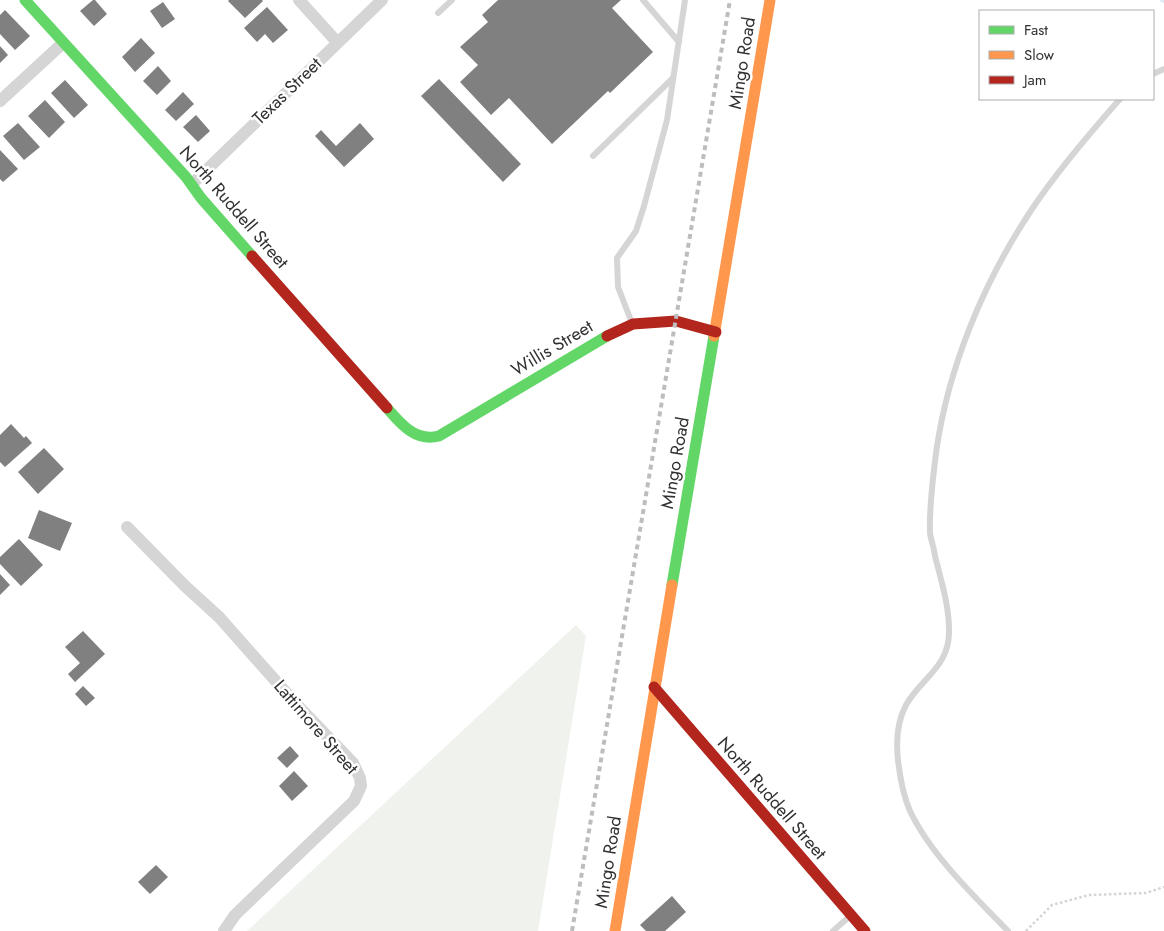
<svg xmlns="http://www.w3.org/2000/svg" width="1164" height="931" viewBox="0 0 1164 931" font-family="Jost,sans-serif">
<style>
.green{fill:#f0f3ed}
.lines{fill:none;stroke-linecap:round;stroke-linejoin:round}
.stream{stroke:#dde9f2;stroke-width:4}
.building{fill:#808080}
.path{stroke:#d4d4d4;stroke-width:2.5;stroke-dasharray:2.5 2.5;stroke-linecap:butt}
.lane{stroke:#d5d5d5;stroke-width:6}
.street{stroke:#d5d5d5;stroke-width:12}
.fast{stroke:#63d668;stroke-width:11}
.slow{stroke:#ff974d;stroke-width:11}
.jam{stroke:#b3261e;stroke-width:11}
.rail{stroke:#bdbdbd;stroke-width:4;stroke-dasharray:5 4;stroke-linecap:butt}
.labels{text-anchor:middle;stroke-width:5;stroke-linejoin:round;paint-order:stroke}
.street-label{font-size:18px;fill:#313131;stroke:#fff}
</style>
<rect width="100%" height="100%" fill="#fff"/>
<!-- green -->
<path class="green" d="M576,625l10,11 -48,295h-291z"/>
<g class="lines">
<!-- stream -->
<path class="stream" d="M1162,0l2,1"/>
</g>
<!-- building -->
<g class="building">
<path d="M93,0h2l12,14 -13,12 -14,-15z"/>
<path d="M229,0h33l1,1 -18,17 -17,-17z"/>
<path d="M498,0h123l-9,8 41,44 -43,41 -2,-2 -56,53 -43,-46 -18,17 -31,-33 18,-17 -18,-18 28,-25 -6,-7z"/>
<path d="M163,2l12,17 -13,9 -12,-17z"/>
<path d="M267,7l21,23 -15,13 -8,-9 -8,8 -13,-14z"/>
<path d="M5,10l25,26 -15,14 -15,-16v-19z"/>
<path d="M141,38l14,15 -20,19 -13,-15z"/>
<path d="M0,46l8,9 -8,8z"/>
<path d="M158,66l13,15 -14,14 -14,-14z"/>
<path d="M439,79l82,85 -18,18 -82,-86z"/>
<path d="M65,80l23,25 -14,13 -23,-25z"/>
<path d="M183,92l11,12 -18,17 -11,-11z"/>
<path d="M45,100l20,22 -16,16 -21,-22z"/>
<path d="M196,115l14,16 -12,11 -15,-15z"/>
<path d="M18,123l22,24 -16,13 -21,-24z"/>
<path d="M360,123l14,16 -30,28 -29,-31 6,-6 15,16z"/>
<path d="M0,150l18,19 -15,13 -3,-3z"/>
<path d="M11,424l13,14 2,-2 6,7 -27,24 -5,-5v-27z"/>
<path d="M44,448l20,21 -26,25 -20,-22z"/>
<path d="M39,510l33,13 -12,28 -32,-13z"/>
<path d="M19,539l24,26 -22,21 -21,-22v-7z"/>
<path d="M0,574l10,11 -10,10z"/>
<path d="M83,631l22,23 -30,28 -7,-8 12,-11 -15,-16z"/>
<path d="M83,686l12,12 -9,8 -11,-12z"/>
<path d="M290,746l9,10 -12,12 -10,-10z"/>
<path d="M294,771l14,15 -16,15 -13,-15z"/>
<path d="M156,865l12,12 -18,17 -12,-12z"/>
<path d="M672,896l14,16 -21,19h-19l-6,-6z"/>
</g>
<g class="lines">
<!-- path -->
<path class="path" d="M1026,931l26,-26 37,-10 57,-2 18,-6"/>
<!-- lane -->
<g class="lane">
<path d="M643,0l36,42"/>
<path d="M438,13l14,-13"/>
<path d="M1153,74l11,-5"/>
<path d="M593,156l80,-78"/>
<path d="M632,323l-14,-36 -1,-29 19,-27 8,-25 23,-86 18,-120"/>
<path d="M833,931l17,-15"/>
<path d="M1008,931c-34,-35 -77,-76 -98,-120 -7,-16 -10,-33 -12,-51 -2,-18 -1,-38 8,-55 15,-27 44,-38 43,-75 0,-25 -8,-50 -14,-74 -1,-8 -4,-16 -5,-23 -1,-27 3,-54 6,-80 12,-86 48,-172 96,-244 26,-39 57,-75 88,-110"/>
</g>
<!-- street -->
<g class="street">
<path d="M299,0l38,42"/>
<path d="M0,101l63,-58"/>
<path d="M192,184l190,-184"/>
<path d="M127,527l58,59 34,31 79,89 55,57 7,15 1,8 -7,15 -119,114 -11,16"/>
</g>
<!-- fast -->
<g class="fast">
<path d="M25,0l161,177 15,21 51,58"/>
<path d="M387,408c14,16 28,34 52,28l168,-100"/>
<path d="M672,585l42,-249"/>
</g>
<!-- slow -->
<g class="slow">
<path d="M714,336l56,-336"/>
<path d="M615,931l57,-346"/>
</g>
<!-- jam -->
<g class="jam">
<path d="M252,256l135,152"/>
<path d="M607,336l26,-12 43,-3 40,11"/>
<path d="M654,687l211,244"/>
</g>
<!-- rail -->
<path class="rail" d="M572,931l158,-931"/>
</g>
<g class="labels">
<!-- street labels -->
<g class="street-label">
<text transform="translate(742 63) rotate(-81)" y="6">Mingo Road</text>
<text transform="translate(287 91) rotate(-44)" y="6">Texas Street</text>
<text transform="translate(234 207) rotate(49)" y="6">North Ruddell Street</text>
<text transform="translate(552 348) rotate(-31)" y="6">Willis Street</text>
<text transform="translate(675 463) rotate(-80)" y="6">Mingo Road</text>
<text transform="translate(316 727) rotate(49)" y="6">Lattimore Street</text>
<text transform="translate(772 798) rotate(49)" y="6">North Ruddell Street</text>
<text transform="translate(608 862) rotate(-81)" y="6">Mingo Road</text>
</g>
</g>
<!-- legend -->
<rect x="979" y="10" width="175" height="90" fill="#ffffff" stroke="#adadad"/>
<rect x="989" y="26" width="25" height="8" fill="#63d668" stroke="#adadad"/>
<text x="1024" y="35" font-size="15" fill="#313131">Fast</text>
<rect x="989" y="51" width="25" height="8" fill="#ff974d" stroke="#adadad"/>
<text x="1024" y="60" font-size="15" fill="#313131">Slow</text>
<rect x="989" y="76" width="25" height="8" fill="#b3261e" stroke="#adadad"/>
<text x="1024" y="85" font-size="15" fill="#313131">Jam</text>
</svg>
